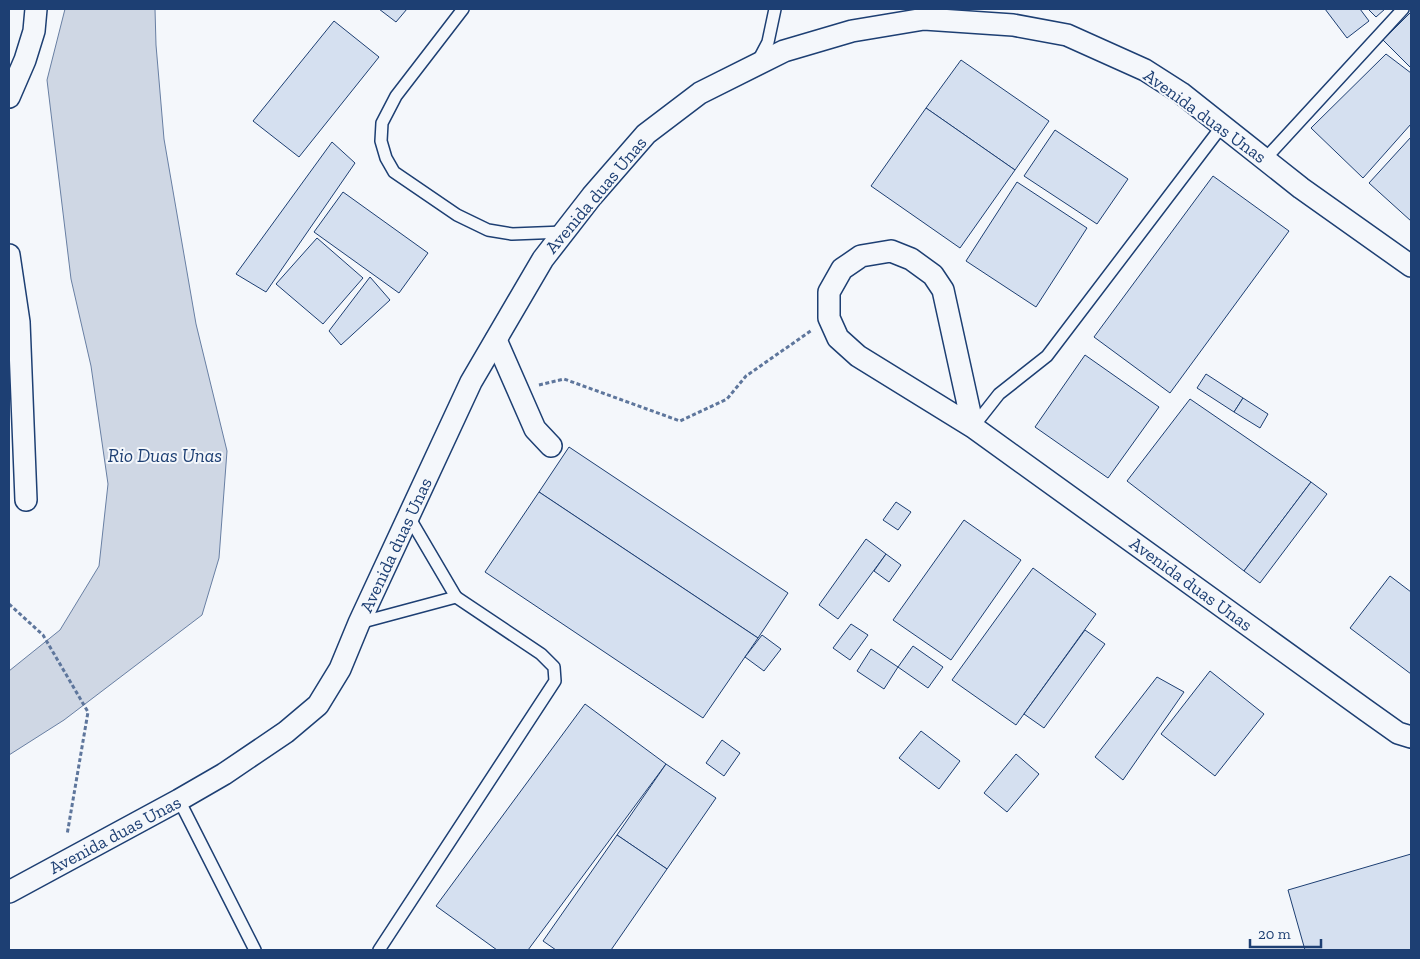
<svg xmlns="http://www.w3.org/2000/svg" width="1420" height="959" viewBox="0 0 1420 959" font-family="'Zilla Slab',serif">
<style>
.water{fill:#cfd7e4;stroke:#687fa3}
.building{fill:#d5e0f0;stroke:#1d3f73}
.lines{fill:none;stroke-linecap:round;stroke-linejoin:round}
.service-casing{stroke:#1d3f73;stroke-width:14}
.minor-casing{stroke:#1d3f73;stroke-width:24}
.path{stroke:#5e769c;stroke-width:3;stroke-dasharray:4 2.5;stroke-linecap:butt}
.service{stroke:#f4f7fb;stroke-width:11}
.minor{stroke:#f4f7fb;stroke-width:21}
.labels{text-anchor:middle;stroke-width:4;stroke-linejoin:round;paint-order:stroke}
.street-label{font-size:18px;fill:#1d3f73;stroke:#f4f7fb}
.water-label{font-size:19px;font-style:italic;fill:#1d3f73;stroke:#f4f7fb}
</style>
<rect width="100%" height="100%" fill="#f4f7fb"/>
<!-- water -->
<path class="water" d="M65,9h90l1,36 8,94 32,185 31,127 -8,107 -17,57 -138,105 -55,35v-84l51,-41 39,-64 9,-82 -17,-118 -20,-87 -24,-199z"/>
<!-- building -->
<g class="building">
<path d="M379,9h28l-11,13z"/>
<path d="M1325,9h35l9,12 -22,17z"/>
<path d="M1368,9h17l-9,8z"/>
<path d="M1411,12v56l-28,-28z"/>
<path d="M334,21l45,36 -80,100 -46,-36z"/>
<path d="M1386,54l25,19v51l-48,54 -52,-50z"/>
<path d="M961,60l88,61 -34,49 -89,-62z"/>
<path d="M926,108l89,62 -55,78 -89,-62z"/>
<path d="M1055,130l73,49 -31,45 -73,-48z"/>
<path d="M1411,137v84l-42,-38z"/>
<path d="M332,142l23,21 -89,129 -30,-18z"/>
<path d="M1213,176l76,55 -119,162 -76,-56z"/>
<path d="M1017,182l70,46 -51,79 -70,-46z"/>
<path d="M343,192l85,61 -29,40 -85,-61z"/>
<path d="M317,238l46,40 -40,46 -47,-40z"/>
<path d="M370,277l20,23 -49,45 -12,-14z"/>
<path d="M1085,355l74,52 -51,71 -73,-51z"/>
<path d="M1206,374l37,24 -9,14 -37,-24z"/>
<path d="M1243,398l25,16 -8,14 -26,-16z"/>
<path d="M1190,399l121,83 -67,89 -117,-90z"/>
<path d="M569,447l219,146 -30,45 -219,-146z"/>
<path d="M1311,482l16,12 -67,89 -16,-12z"/>
<path d="M539,492l219,146 -55,80 -218,-146z"/>
<path d="M896,502l15,10 -13,18 -15,-10z"/>
<path d="M964,520l57,40 -70,100 -58,-40z"/>
<path d="M866,539l20,15 -48,65 -19,-14z"/>
<path d="M886,554l15,11 -12,17 -15,-11z"/>
<path d="M1033,568l63,46 -80,111 -64,-45z"/>
<path d="M1390,576l21,16v82l-61,-46z"/>
<path d="M851,624l17,11 -18,25 -17,-12z"/>
<path d="M1085,630l20,14 -61,84 -20,-14z"/>
<path d="M762,635l19,14 -17,22 -19,-14z"/>
<path d="M913,646l30,21 -15,21 -30,-21z"/>
<path d="M871,649l27,18 -14,22 -27,-18z"/>
<path d="M1210,671l54,43 -49,62 -54,-42z"/>
<path d="M1157,677l27,15 -61,88 -28,-23z"/>
<path d="M585,704l81,60 -138,186h-31l-61,-44z"/>
<path d="M921,731l39,30 -21,28 -40,-31z"/>
<path d="M722,740l18,13 -16,23 -18,-13z"/>
<path d="M1016,754l23,20 -32,38 -23,-19z"/>
<path d="M666,764l50,34 -49,71 -50,-34z"/>
<path d="M617,835l50,34 -56,81h-55l-13,-9z"/>
<path d="M1411,854v96h-106l-17,-60z"/>
</g>
<g class="lines">
<!-- service casing -->
<g class="service-casing">
<g id="service">
<path d="M463,9l-67,87 -14,27 -1,18 5,17 8,14 63,43 31,15 24,4 52,-2"/>
<path d="M758,61l10,-19 7,-33"/>
<path d="M1265,159l138,-150"/>
<path d="M973,427l26,-33 48,-38 175,-230"/>
<path d="M409,517l47,80"/>
<path d="M359,623l97,-26 85,57 13,13 1,14 -176,269"/>
<path d="M179,800l76,150"/>
</g>
</g>
<!-- minor casing -->
<g class="minor-casing">
<g id="minor">
<path d="M9,97l16,-37 9,-29 2,-22"/>
<path d="M9,255l10,67 7,178"/>
<path d="M496,340l39,89 16,17"/>
<path d="M973,427l-30,-137 -10,-15 -22,-16 -20,-8 -30,5 -19,13 -13,23v26l9,20 20,18 115,71 394,284 31,22 13,4"/>
<path d="M9,892l170,-92 45,-26 62,-42 32,-27 22,-36 19,-46 112,-241 72,-123 49,-63 54,-62 54,-41 84,-42 68,-20 72,-12 89,6 54,10 78,35 36,23 120,95 110,78"/>
</g>
</g>
<!-- path -->
<g class="path">
<path d="M539,385l25,-6 116,42 47,-22 19,-23 66,-46"/>
<path d="M9,604l34,31 45,77 -21,123"/>
</g>
<!-- service -->
<use href="#service" class="service"/>
<!-- minor -->
<use href="#minor" class="minor"/>
</g>
<g class="labels">
<!-- street labels -->
<g class="street-label">
<text transform="translate(1205 116) rotate(36)" y="6">Avenida duas Unas</text>
<text transform="translate(596 195) rotate(-50)" y="6">Avenida duas Unas</text>
<text transform="translate(396 545) rotate(-65)" y="6">Avenida duas Unas</text>
<text transform="translate(1191 584) rotate(36)" y="6">Avenida duas Unas</text>
<text transform="translate(115 835) rotate(-28)" y="6">Avenida duas Unas</text>
</g>
<!-- water labels -->
<g class="water-label">
<text x="165" y="462">Rio Duas Unas</text>
</g>
</g>
<!-- border -->
<rect width="1420" height="959" fill="none" stroke="#1d3f73" stroke-width="20"/>
<!-- scale -->
<path d="M1250 939v8h71v-8" fill="none" stroke="#1d3f73" stroke-width="2.5"/>
<text x="1258" y="939" font-size="15" fill="#1d3f73" stroke="#f4f7fb" stroke-width="4" paint-order="stroke">20 m</text>
</svg>
